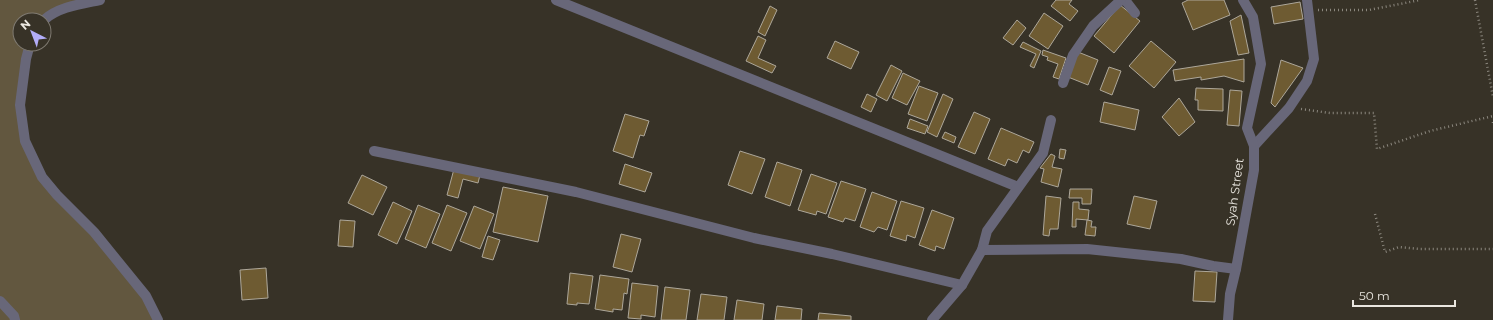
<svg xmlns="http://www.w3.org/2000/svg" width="1493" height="320" viewBox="0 0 1493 320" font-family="Montserrat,sans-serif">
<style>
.green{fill:#62573f}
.building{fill:#6e5b32;stroke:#ada79a}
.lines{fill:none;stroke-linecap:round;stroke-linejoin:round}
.path{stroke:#8b877e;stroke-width:2.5;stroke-dasharray:1 3;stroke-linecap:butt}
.minor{stroke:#686779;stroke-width:10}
.labels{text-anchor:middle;stroke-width:3;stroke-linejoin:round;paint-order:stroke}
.street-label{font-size:12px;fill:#eae7e0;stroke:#373227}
</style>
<rect width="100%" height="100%" fill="#373227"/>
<!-- green -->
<path class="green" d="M0,0h100l-56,20h-24v24h10l-10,61 4,36 18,36 52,55 64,88h-158z"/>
<!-- building -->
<g class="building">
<path d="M1056,0h16l-3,4 9,7 -8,10 -19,-15z"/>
<path d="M1188,0h36l6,15 -37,15 -11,-27z"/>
<path d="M1300,2l3,17 -29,5 -3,-17z"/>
<path d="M1120,5l20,16 -26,32 -20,-17z"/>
<path d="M770,6l7,4 -12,26 -7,-4z"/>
<path d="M1044,13l19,13 -15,23 -19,-13z"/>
<path d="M1241,15l8,38 -11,2 -8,-34z"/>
<path d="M1017,20l9,8 -13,17 -10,-7z"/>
<path d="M758,36l8,4 -8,18 18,8 -4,7 -26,-12z"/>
<path d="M835,41l24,11 -8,17 -24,-11z"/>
<path d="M1151,41l25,21 -22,26 -25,-22z"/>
<path d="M1023,42l18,9 -7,17 -4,-2 6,-12 -16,-7z"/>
<path d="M1043,50l23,8 -7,21 -6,-2 5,-13 -11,-4 1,-3 -6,-2z"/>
<path d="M1078,52l20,8 -10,25 -20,-8z"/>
<path d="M1244,59v23l-20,-6 -23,4v-3l-26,4 -2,-11z"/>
<path d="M1281,60l22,8 -28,39 -4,-4z"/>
<path d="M891,65l11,6 -15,30 -11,-6z"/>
<path d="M1109,67l12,4 -9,24 -12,-5z"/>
<path d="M903,73l17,8 -13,24 -15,-7z"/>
<path d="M919,86l19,7 -11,28 -19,-7z"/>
<path d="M1196,88l27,1v22l-25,-1v-10h-3z"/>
<path d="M1230,90l12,1 -3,35 -12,-1z"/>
<path d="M867,94l10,5 -6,13 -10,-5z"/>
<path d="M943,94l10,5 -16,38 -10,-5z"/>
<path d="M1179,98l16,24 -16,14 -17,-19z"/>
<path d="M1104,102l35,8 -4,20 -35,-8z"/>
<path d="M974,112l16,7 -15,35 -17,-7z"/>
<path d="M625,114l24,7 -5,15 -4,-1 -7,23 -20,-7z"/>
<path d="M910,119l18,7 -3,8 -18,-6z"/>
<path d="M1001,128l33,14 -5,11 -6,-3 -6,13 -9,-4 -3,7 -17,-7z"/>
<path d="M945,132l11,5 -2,6 -12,-5z"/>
<path d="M1060,149l6,1 -2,9 -5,-1z"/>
<path d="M740,151l25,8 -13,35 -24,-9z"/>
<path d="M1051,154l4,2 -3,11 10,2 -4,18 -17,-5 3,-13 -4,-1z"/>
<path d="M777,162l25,8 -12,36 -25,-9z"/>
<path d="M625,164l27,9 -7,19 -26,-8z"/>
<path d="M454,169l26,6 -2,8 -15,-4 -5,19 -11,-3z"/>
<path d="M811,174l26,9 -11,31 -9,-3 -1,4 -18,-5z"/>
<path d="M362,175l25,12 -14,28 -25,-12z"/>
<path d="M841,181l25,8 -11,32 -10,-3 -2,4 -15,-5z"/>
<path d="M503,187l45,9 -10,46 -45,-10z"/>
<path d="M1070,189h22l-1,15h-9v-6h-13z"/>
<path d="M872,192l25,9 -10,29 -9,-3 -4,5 -14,-5z"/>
<path d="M1046,196l15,2 -3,31h-8l-1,7 -6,-1z"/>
<path d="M1134,196l23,5 -7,28 -23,-5z"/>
<path d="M901,201l23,7 -9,30 -8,-3 -1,6 -16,-5z"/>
<path d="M393,202l19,9 -15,33 -19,-9z"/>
<path d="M1073,202h6v7l10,1 -1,10 -12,-1v8h-4z"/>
<path d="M418,205l22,9 -14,34 -21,-9z"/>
<path d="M447,205l20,8 -16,38 -19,-8z"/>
<path d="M474,206l20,8 -14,35 -20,-8z"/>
<path d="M932,210l22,8 -10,31 -8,-3 -1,5 -16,-6z"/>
<path d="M340,220l15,1 -2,26 -15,-1z"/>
<path d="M1087,220l5,1 -1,6h5l-1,9 -10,-1z"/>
<path d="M621,234l20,5 -9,33 -19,-5z"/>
<path d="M488,236l12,4 -7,20 -11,-3z"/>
<path d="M266,268l2,30 -26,2 -2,-30z"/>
<path d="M1195,271l22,1 -2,30 -22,-1z"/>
<path d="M570,273l23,3 -4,28 -12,-1v2l-10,-1z"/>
<path d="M600,275l29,4 -2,15 -3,-1 -2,17 -9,-1v3l-18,-3z"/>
<path d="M632,283l26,3 -3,31 -14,-2v4l-13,-1z"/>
<path d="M665,287l25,3 -4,30h-25z"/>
<path d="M701,294l26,3 -3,23h-27z"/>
<path d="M737,300l27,4 -2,16h-28z"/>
<path d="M777,306l25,3 -1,11h-26z"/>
<path d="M819,313l32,3v4h-33z"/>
</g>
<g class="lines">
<!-- path -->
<g class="path">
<path d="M1475,0l18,97"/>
<path d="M1318,10h51l51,-10"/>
<path d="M1301,109l29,4h44l3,36 53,-18 63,-15"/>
<path d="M1493,122v4"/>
<path d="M1375,214l10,38 14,-5 21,2h73"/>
</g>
<!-- minor -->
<g class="minor">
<path d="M556,0l462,187"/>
<path d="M1125,0l10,13"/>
<path d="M44,20c14,-13 37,-16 56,-20"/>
<path d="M30,44l-4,15 -6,46 5,36 17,36 15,18 37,37 52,64 12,24"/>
<path d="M1063,83l10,-28 20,-29 28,-26"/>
<path d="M1254,146l35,-38 18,-27 7,-22 -7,-59"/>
<path d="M374,151l202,41 178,46 78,16 130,31"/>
<path d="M982,250l5,-19 56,-78 8,-33"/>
<path d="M0,301l14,15 1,4"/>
<path d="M932,320l30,-35 20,-35 105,-1 94,10 32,7 23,3"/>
<path d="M1228,320l2,-26 6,-25 18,-99v-24l-7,-18 14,-64 -8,-47 -10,-17"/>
</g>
</g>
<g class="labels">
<!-- street labels -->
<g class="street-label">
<text transform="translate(1235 192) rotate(-82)" y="4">Syah Street</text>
</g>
</g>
<!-- north arrow -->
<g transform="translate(32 32) rotate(318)"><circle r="19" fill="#373227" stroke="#7f7a71"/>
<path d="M0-3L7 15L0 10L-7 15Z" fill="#b3adf9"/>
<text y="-6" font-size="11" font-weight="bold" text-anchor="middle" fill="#eae7e0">N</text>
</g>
<!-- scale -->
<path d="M1353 300v6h102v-6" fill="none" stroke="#eae7e0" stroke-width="2"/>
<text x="1359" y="300" font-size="12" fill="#eae7e0" stroke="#373227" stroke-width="3" paint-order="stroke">50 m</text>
</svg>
